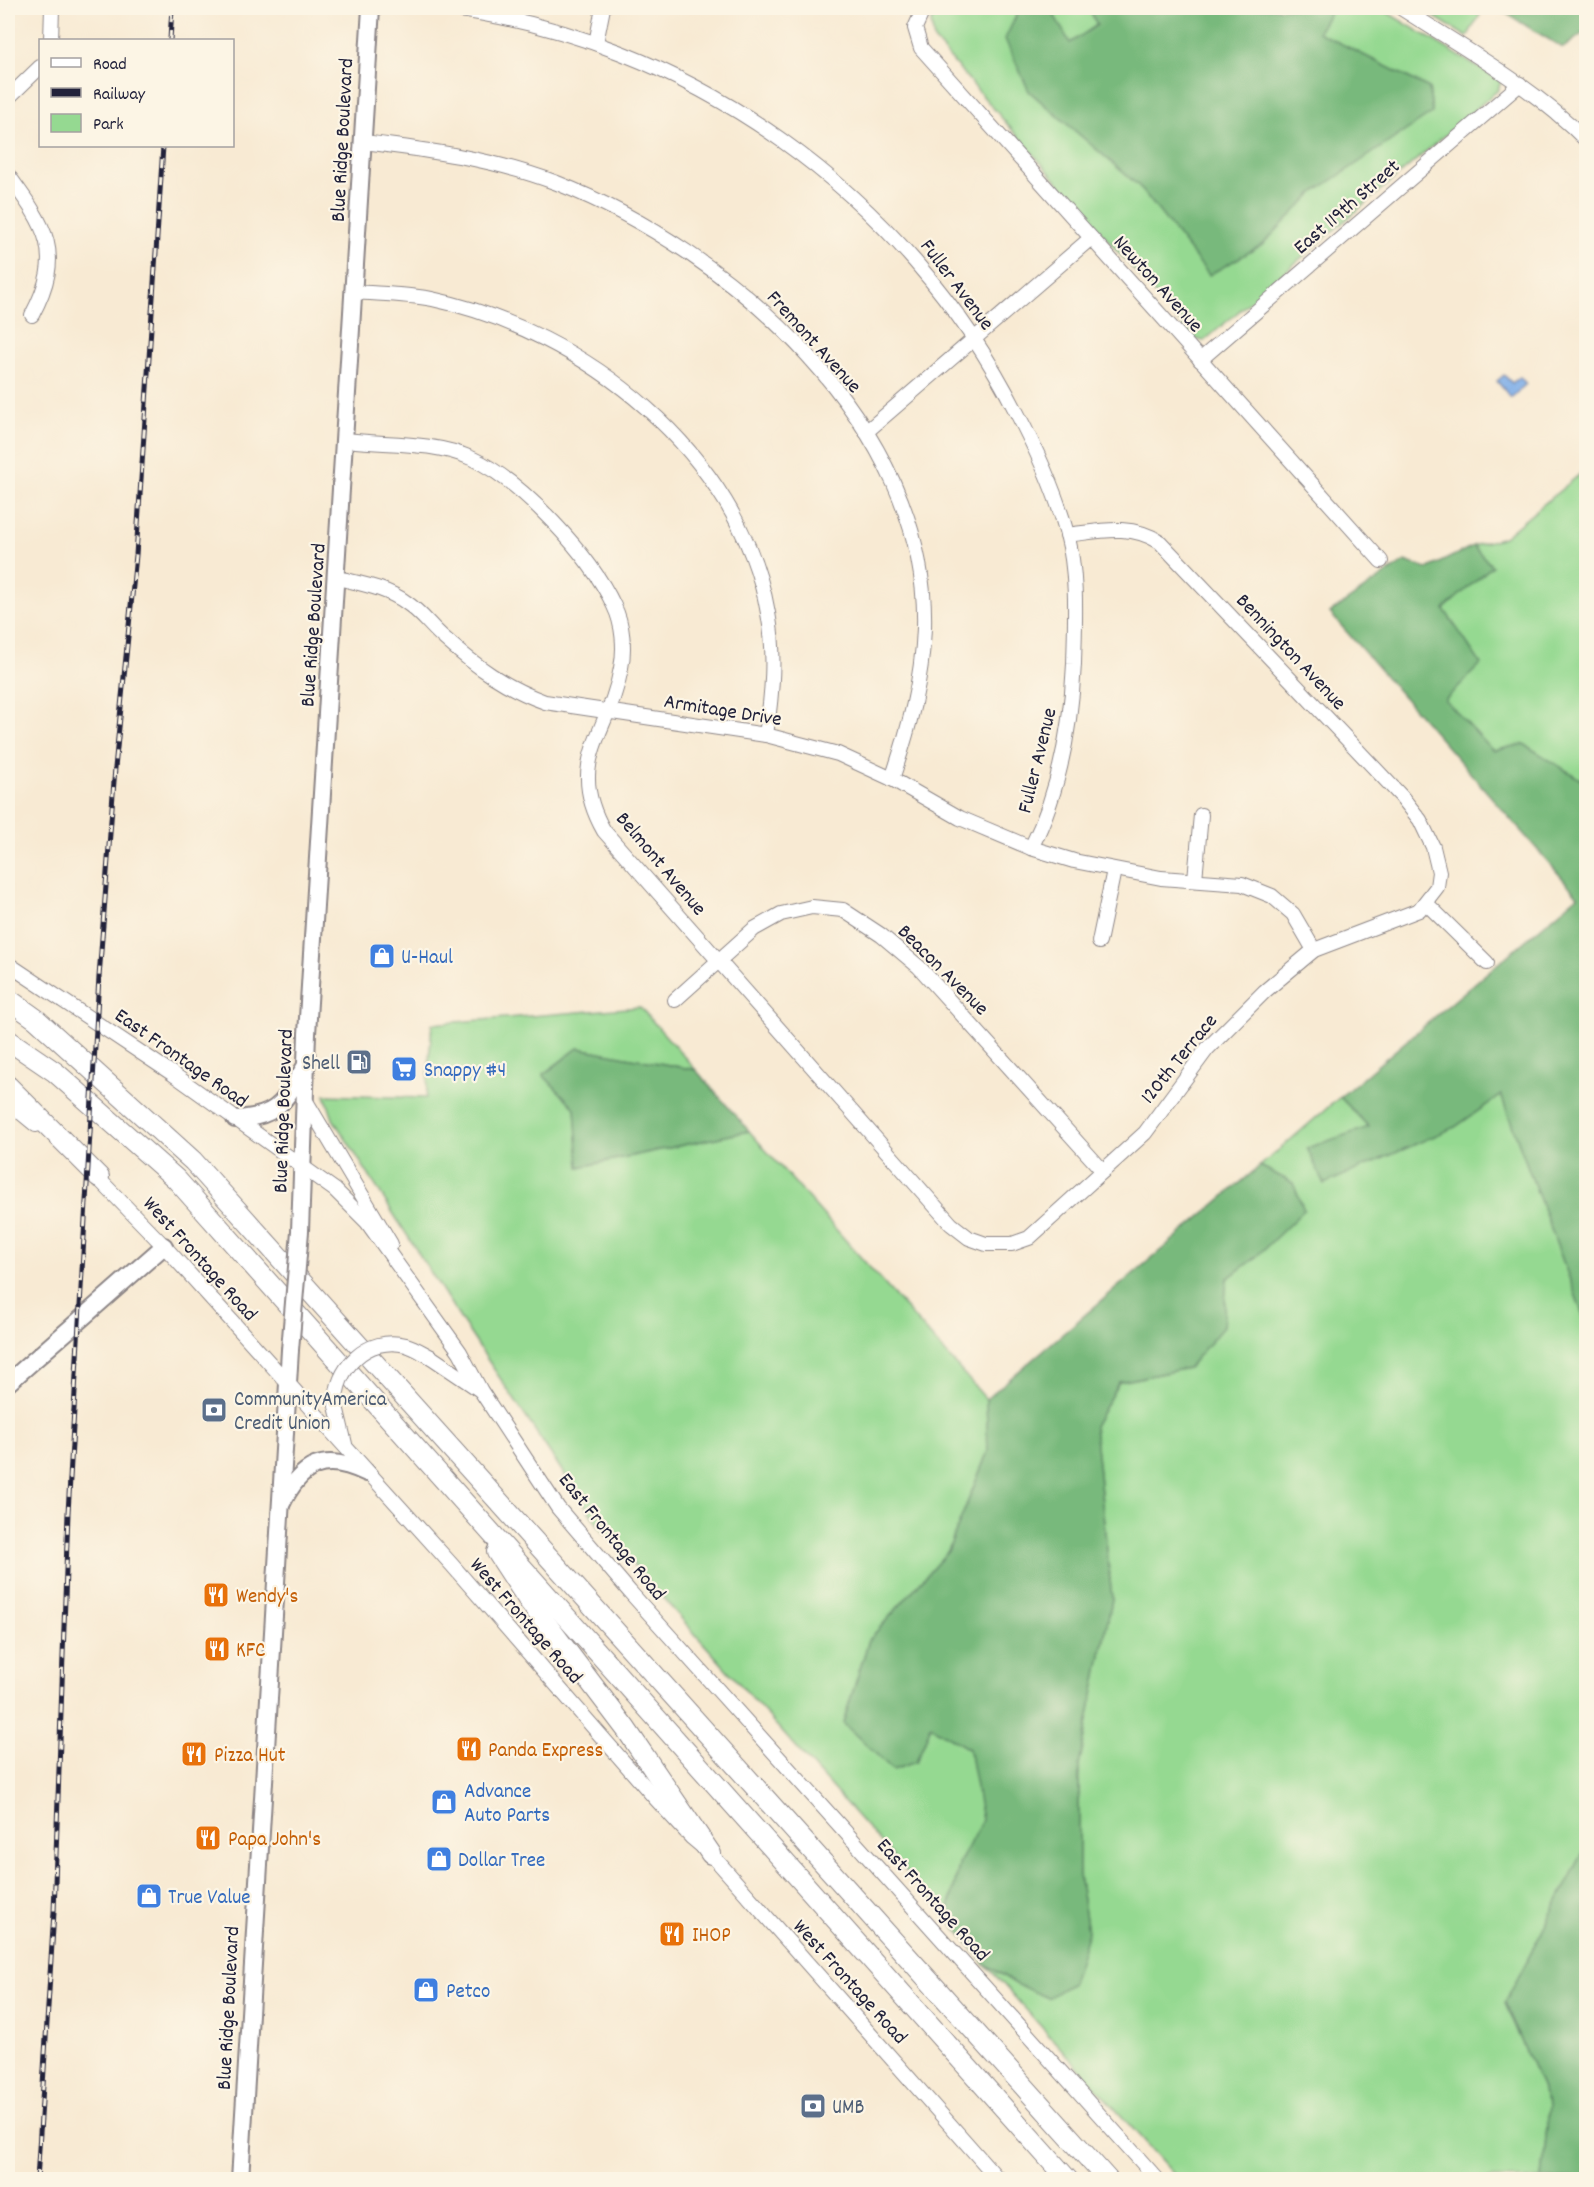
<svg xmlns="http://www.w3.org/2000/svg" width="1594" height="2187" viewBox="0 0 1594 2187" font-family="Dekko,sans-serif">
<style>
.green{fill:#95d991;stroke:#5c7e66;stroke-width:1.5}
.forest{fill:#78b97b;stroke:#4d6e5b;stroke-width:1.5}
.water{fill:#7eade8;stroke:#506892;stroke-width:1.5}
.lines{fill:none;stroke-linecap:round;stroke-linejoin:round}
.minor-casing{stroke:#8d8687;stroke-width:16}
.major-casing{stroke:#8d8687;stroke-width:20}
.highway-casing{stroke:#8d8687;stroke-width:22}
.minor{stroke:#fff;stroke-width:14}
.major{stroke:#fff;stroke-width:16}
.highway{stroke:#fff;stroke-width:20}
.rail-casing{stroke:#22223b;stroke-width:5}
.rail{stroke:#fcf5e5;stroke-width:3;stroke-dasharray:9;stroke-linecap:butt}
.minor-bridge-casing{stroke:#8d8687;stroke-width:16;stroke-linecap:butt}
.major-bridge-casing{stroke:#8d8687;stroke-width:20;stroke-linecap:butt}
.minor-bridge{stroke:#fff;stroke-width:14}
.major-bridge{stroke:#fff;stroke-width:16}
.labels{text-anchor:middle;stroke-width:4.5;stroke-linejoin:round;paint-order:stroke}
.street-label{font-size:21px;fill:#22223b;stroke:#fcf5e5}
.shop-label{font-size:21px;fill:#366cbe;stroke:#fcf5e5;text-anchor:start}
.service-label{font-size:21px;fill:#4e5e75;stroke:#fcf5e5;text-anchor:start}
.food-label{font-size:21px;fill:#c56008;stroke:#fcf5e5;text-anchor:start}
</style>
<rect width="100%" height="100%" fill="#fcf5e5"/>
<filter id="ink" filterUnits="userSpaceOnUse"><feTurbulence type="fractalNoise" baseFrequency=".0167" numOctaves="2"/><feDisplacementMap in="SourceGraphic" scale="12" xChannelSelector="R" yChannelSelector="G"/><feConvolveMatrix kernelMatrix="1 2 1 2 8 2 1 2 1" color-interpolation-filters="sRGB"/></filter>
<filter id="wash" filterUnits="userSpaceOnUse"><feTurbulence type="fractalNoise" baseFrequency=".008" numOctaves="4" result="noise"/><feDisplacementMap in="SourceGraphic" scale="24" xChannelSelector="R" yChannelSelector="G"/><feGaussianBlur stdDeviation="1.35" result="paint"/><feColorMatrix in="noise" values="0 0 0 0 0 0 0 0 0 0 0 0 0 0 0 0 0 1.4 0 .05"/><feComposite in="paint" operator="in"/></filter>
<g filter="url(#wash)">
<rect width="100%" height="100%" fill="#f8ead3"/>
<!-- green -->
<g class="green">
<path d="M939,8h99l-20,4 11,79 110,95 70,88 53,-29 51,-52 119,-80 -3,-25 -112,-56 14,-22 -2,-2h51l121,73 -3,9 -294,251 -10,-2 -260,-299 -3,-18z"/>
<path d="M1050,8h39l8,17 -27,18z"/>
<path d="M1420,8h64l-17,29z"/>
<path d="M1586,469v314l-62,-39 -31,7 -48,-51 -1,-91 48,-43 -19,-20 31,-9z"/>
<path d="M640,1007l56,63 -118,-22 -35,26 32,34 5,59 169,-36 237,268 2,52 -40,100 -79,89 -26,83 50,47 23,-8 15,-36 38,23 14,71 -23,42 -13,55 -348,-391 -136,-203 -130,-204 -8,-24 101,3 6,-74z"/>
<path d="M1501,1095l85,228v524l-81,156 44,103 -7,73h-364l-193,-215 31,20 72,-52 -9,-57v-109l33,-167 -18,-173 25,-44 69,-14 34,-41 5,-48 30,-23 36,-73 -33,-17 80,-69 29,30h86z"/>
</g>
<!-- forest -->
<g class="forest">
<path d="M1038,8h12l20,35 27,-18 -8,-17h240l3,1 -14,23 111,56 3,25 -119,80 -51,52 -53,30 -70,-89 -110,-95 -24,-52 13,-27z"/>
<path d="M1497,8h89v23l-23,17z"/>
<path d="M1473,546l19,20 -48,43 37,55 -36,36 48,51 31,-7 62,39v540l-85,-228 -46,32 -131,57 -17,-36 62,-21 -29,-30 238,-201 -248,-283 75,-52 22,8z"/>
<path d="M578,1048l118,22 53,61 -170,36 -4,-59 -32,-33z"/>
<path d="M1260,1166l33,17 11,27 -47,46 -30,23 -4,48 -35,41 -69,14 -25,44 18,173 -33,167v109l9,57 -16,51 -24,15 -32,-14 -31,-20 -38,-47 13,-55 22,-42 -13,-71 -38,-23 -15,36 -23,8 -50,-47 26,-83 79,-89 40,-100 -2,-52z"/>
<path d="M1586,1847v332h-44l7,-74 -44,-102z"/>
</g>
<!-- water -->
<path class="water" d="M1504,375l8,8 8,-6 6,7 -15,14 -14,-17z"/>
</g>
<g filter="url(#ink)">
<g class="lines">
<!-- minor casing -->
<g class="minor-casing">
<g id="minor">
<path d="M445,8c244,30 462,187 572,405 20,38 39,79 50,121 11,41 8,87 7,130 -3,62 -14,127 -43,184"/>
<path d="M924,8l-9,20 6,20 460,513"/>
<path d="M1401,8c64,41 131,78 185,132"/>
<path d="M51,40l1,-32"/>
<path d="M596,43l7,-35"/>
<path d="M8,98l32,-31"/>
<path d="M363,142c66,8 131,17 194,41 173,68 373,243 367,445 -2,53 -15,101 -32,151"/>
<path d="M8,175c38,52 57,78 24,140"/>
<path d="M355,292c25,2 52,2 77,7 152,32 308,154 336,314 8,41 4,81 -2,122"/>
<path d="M1200,360l320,-276"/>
<path d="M866,432l225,-194"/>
<path d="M346,440c41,5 86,1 125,18 50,22 120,98 143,148 9,18 11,43 7,62 -11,65 -57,93 -17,163l347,393 18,14 17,6h26l17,-6 116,-105 62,-84 58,-58 49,-41 105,-40 18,-23 2,-15 -6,-25 -13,-27 -19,-24 -241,-254c-29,-19 -60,-11 -93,-7"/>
<path d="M338,578c24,6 49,10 69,25 15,10 24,24 37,35 31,28 62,50 101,64l221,33 72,19 54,25 68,39 71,30 43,13 87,17 81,6 30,12 21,18 21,36"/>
<path d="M1195,879l6,-64"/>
<path d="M1426,903l61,60"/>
<path d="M1099,942l15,-72"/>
<path d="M8,964l165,110 162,116 32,32 93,130 21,39 77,117 72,84 528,588"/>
<path d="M675,1000l79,-71 27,-15 31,-7 31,3 38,25 38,32 184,204"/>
<path d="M306,1101l85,143"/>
<path d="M8,1102l28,23"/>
<path d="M92,1172l72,74 288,319 203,233 37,40 19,16 288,326"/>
<path d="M431,1357l49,33"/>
<path d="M336,1406l9,38"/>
</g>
</g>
<!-- major casing -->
<g class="major-casing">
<g id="major">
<path d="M235,1119c47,-2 49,-20 72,-55"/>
<path d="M300,1231l7,-197 64,-1026"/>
<path d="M8,1383l156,-137"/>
<path d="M281,1505c20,-41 43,-53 86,-32"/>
<path d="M240,2180l50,-830"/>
</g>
</g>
<!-- highway casing -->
<g class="highway-casing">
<g id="highway">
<path d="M8,999l28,20 157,142 915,1019"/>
<path d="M8,1040l47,32 121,107 892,1001"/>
<path d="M8,1086l91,91"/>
<path d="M497,1552l32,49 97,128 85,125"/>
</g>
</g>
<!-- minor -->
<use href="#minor" class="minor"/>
<!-- major -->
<use href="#major" class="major"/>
<!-- highway -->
<use href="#highway" class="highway"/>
<!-- rail casing -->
<g class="rail-casing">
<g id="rail">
<path d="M170,40l2,-32"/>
<path d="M37,2180l17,-268 14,-399 31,-536 16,-209 21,-213 27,-409"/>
</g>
</g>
<!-- rail -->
<use href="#rail" class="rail"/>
<!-- minor-bridge casing -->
<g class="minor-bridge-casing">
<path id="minor-bridge" d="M336,1406c-2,-37 31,-71 70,-61 8,2 17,8 25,12"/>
</g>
<!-- major-bridge casing -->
<g class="major-bridge-casing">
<path id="major-bridge" d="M290,1350l10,-119"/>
</g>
<!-- minor-bridge -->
<use href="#minor-bridge" class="minor-bridge"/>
<!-- major-bridge -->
<use href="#major-bridge" class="major-bridge"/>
</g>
</g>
<!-- icons -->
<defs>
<g id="shop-square" transform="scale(1.35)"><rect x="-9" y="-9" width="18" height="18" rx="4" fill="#3f7fe0" stroke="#fcf5e5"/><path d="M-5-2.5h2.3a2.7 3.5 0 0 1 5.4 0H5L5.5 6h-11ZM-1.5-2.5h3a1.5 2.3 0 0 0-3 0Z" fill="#fff"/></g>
<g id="fuel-square" transform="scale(1.35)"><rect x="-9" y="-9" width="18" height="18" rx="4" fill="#5c6f8a" stroke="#fcf5e5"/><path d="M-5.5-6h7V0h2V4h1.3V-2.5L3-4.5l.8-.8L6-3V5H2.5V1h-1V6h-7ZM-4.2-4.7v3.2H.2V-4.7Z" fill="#fff"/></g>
<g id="supermarket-square" transform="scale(1.35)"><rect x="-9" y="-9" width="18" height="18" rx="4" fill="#3f7fe0" stroke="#fcf5e5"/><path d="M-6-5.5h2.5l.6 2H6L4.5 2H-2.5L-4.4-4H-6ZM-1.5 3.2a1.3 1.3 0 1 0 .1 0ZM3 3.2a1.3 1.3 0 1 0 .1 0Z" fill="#fff"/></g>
<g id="bank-square" transform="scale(1.35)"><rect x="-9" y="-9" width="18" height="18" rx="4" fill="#5c6f8a" stroke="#fcf5e5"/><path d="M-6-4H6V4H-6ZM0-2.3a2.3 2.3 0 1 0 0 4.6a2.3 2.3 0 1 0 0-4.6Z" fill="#fff"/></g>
<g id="restaurant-square" transform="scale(1.35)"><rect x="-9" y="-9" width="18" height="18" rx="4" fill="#e8710a" stroke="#fcf5e5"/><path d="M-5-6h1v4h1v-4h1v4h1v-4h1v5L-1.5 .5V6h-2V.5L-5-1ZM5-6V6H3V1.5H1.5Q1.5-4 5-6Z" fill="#fff"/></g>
</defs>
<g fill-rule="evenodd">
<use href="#shop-square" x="382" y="956"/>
<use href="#fuel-square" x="359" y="1062"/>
<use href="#supermarket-square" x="404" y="1069"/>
<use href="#bank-square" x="214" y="1410"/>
<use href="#restaurant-square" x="216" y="1595"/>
<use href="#restaurant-square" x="217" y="1649"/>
<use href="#restaurant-square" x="469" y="1749"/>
<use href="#restaurant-square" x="194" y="1754"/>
<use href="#shop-square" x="444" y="1802"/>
<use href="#restaurant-square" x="208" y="1838"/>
<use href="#shop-square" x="439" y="1859"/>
<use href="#shop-square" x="149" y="1896"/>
<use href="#restaurant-square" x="672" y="1934"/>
<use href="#shop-square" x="426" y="1990"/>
<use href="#bank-square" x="813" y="2106"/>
</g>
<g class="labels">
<!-- street labels -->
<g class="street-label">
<text transform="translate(341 140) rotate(-87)" y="7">Blue Ridge Boulevard</text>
<text transform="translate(1346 206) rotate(-41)" y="7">East 119th Street</text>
<text transform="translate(1159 283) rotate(48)" y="7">Newton Avenue</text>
<text transform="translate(958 284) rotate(53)" y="7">Fuller Avenue</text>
<text transform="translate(815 341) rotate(48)" y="7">Fremont Avenue</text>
<text transform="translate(312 625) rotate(-86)" y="7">Blue Ridge Boulevard</text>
<text transform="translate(1292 651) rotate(47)" y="7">Bennington Avenue</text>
<text transform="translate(723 709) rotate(9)" y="7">Armitage Drive</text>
<text transform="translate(1036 760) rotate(-76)" y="7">Fuller Avenue</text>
<text transform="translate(662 863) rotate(50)" y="7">Belmont Avenue</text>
<text transform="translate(944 969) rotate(45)" y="7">Beacon Avenue</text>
<text transform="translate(182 1057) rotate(35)" y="7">East Frontage Road</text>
<text transform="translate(1178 1058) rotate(-51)" y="7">120th Terrace</text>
<text transform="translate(282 1111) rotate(-88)" y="7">Blue Ridge Boulevard</text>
<text transform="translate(201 1258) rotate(48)" y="7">West Frontage Road</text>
<text transform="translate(613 1536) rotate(51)" y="7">East Frontage Road</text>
<text transform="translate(527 1620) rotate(49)" y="7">West Frontage Road</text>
<text transform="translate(934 1899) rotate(48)" y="7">East Frontage Road</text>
<text transform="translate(851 1981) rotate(48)" y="7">West Frontage Road</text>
<text transform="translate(227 2008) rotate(-87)" y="7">Blue Ridge Boulevard</text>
</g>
<!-- shop labels -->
<g class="shop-label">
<text x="401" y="963">U-Haul</text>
<text x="424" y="1076">Snappy #4</text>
<text x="464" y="1797">Advance<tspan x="464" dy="24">Auto Parts</tspan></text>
<text x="458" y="1866">Dollar Tree</text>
<text x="168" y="1903">True Value</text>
<text x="446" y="1997">Petco</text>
</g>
<!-- service labels -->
<g class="service-label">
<text x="340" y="1069" text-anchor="end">Shell</text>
<text x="234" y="1405">CommunityAmerica<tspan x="234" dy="24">Credit Union</tspan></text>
<text x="832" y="2113">UMB</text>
</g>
<!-- food labels -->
<g class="food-label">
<text x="236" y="1602">Wendy's</text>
<text x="236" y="1656">KFC</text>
<text x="488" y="1756">Panda Express</text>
<text x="214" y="1761">Pizza Hut</text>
<text x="228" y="1845">Papa John's</text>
<text x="692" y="1941">IHOP</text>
</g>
</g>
<!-- margin -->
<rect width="1594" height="2187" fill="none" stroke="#fcf5e5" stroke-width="30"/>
<!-- legend -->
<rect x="39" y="39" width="195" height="108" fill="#fcf5e5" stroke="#a5a1a1" stroke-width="1.5"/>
<rect x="51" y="58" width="30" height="9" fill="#ffffff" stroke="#a5a1a1" stroke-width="1.5"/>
<text x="93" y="69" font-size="18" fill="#22223b">Road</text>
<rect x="51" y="88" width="30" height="9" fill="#22223b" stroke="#a5a1a1" stroke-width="1.5"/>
<text x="93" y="99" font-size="18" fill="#22223b">Railway</text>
<rect x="51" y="114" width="30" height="18" fill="#95d991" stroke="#a5a1a1" stroke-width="1.5"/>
<text x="93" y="129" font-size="18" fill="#22223b">Park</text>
</svg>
